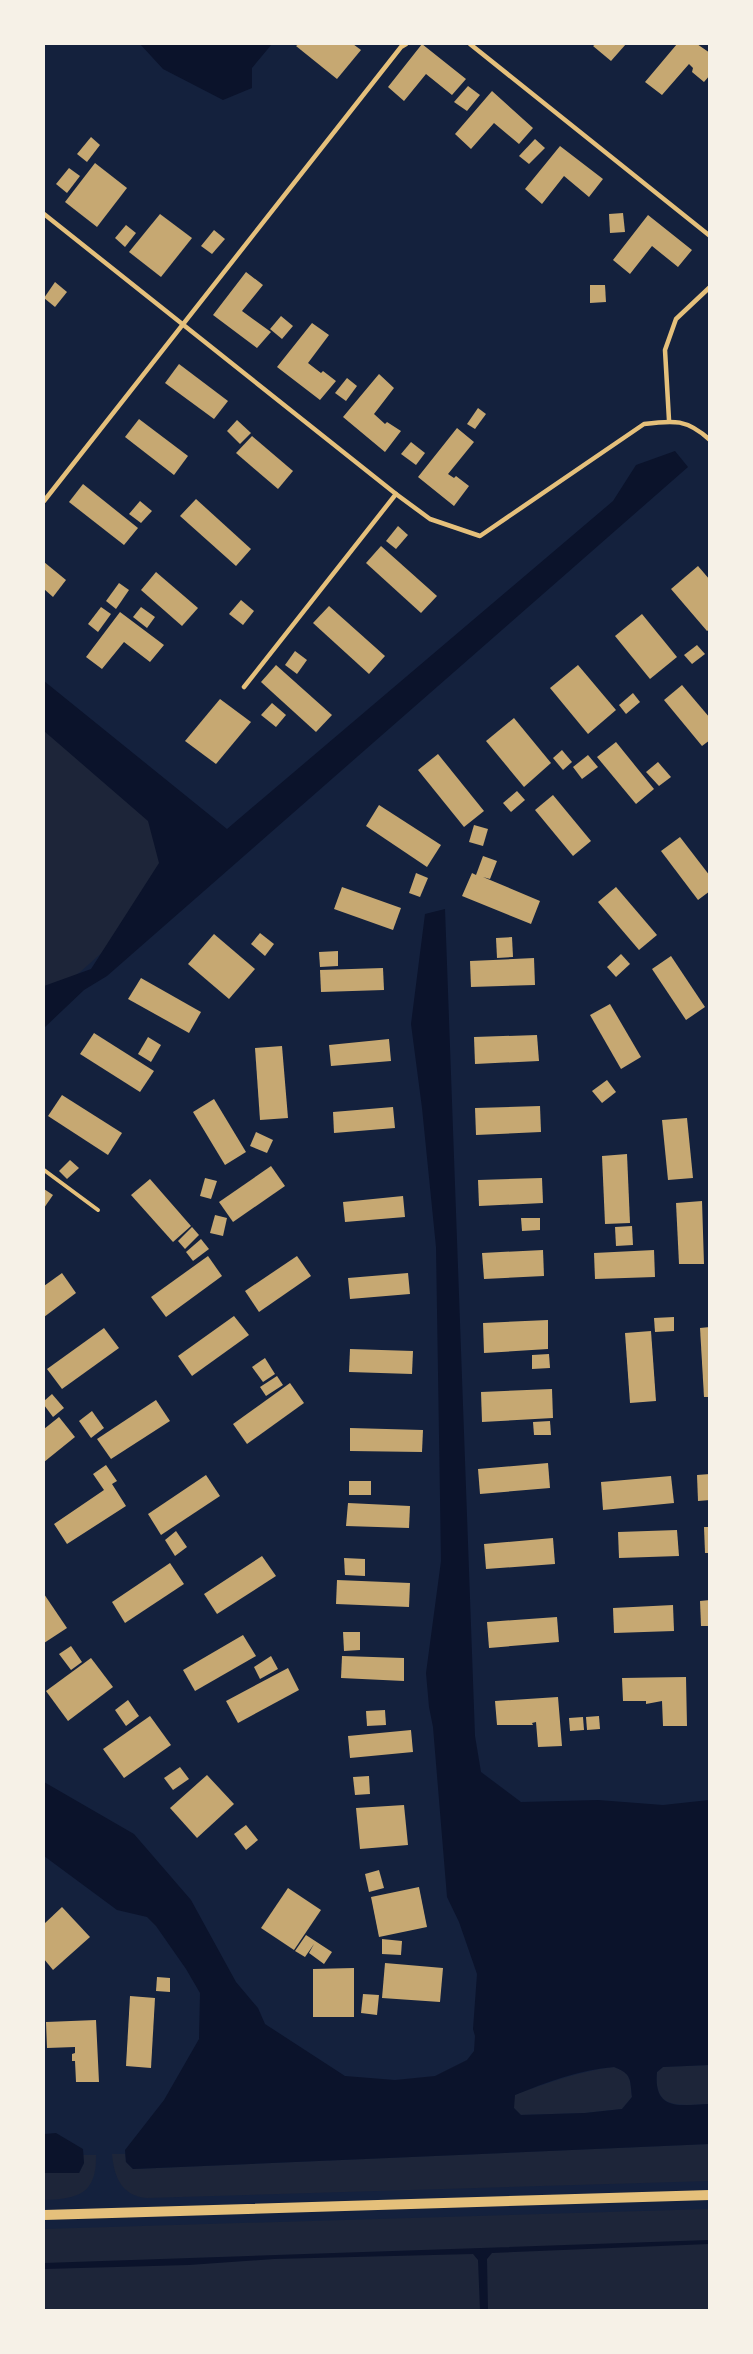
<svg xmlns="http://www.w3.org/2000/svg" width="753" height="2354" viewBox="0 0 753 2354" font-family="Lato,sans-serif">
<style>
.green{fill:#1d2539}
.water{fill:#0b132b;fill-rule:evenodd}
.building{fill:#c6a872}
.lines{fill:none;stroke-linecap:round;stroke-linejoin:round}
.path{stroke:#e5c07b;stroke-width:4}
.service{stroke:#e5c07b;stroke-width:4.5}
.tertiary{stroke:#e5c07b;stroke-width:10}
</style>
<rect width="100%" height="100%" fill="#14213d"/>
<!-- green -->
<g class="green">
<path d="M44,711l170,142 -170,151z"/>
<path d="M709,2065v39c-28,1 -56,7 -52,-32l6,-5z"/>
<path d="M614,2067c18,7 16,12 18,30l-10,12 -37,4 -64,2 -7,-7v-13c33,-12 65,-24 100,-28z"/>
<path d="M709,2144l1,37 -563,17c-26,-2 -33,-22 -35,-44h13l1,8 7,7z"/>
<path d="M83,2155h13c1,39 -18,44 -52,45v-27h35l5,-10z"/>
<path d="M709,2209v101h-665v-81z"/>
</g>
<!-- water -->
<g class="water">
<path d="M140,44h132l-20,24v20l-29,12 -60,-31z"/>
<path d="M675,451l13,16 -581,509 -23,14 -40,38v-42l47,-17 68,-106 -11,-42 -104,-90v-50l183,148 386,-328 23,-36z"/>
<path d="M445,909l30,827 6,36 40,30 77,-2 65,5 46,-5v265l-46,2 -6,5c-4,40 24,33 52,32v40l-576,25 -7,-7 -1,-12 39,-50 35,-61 1,-46 -14,-24 -30,-43 -9,-9 -30,-7 -73,-54v-74l90,52 57,66 45,82 22,26 7,16 80,52 50,4 40,-4 32,-16 7,-9 1,-15 -2,-7 4,-55 -18,-52 -12,-25 -14,-170 -4,-20 -3,-34 15,-112 -5,-314 -14,-139 -11,-84 14,-110zM614,2067c18,7 16,12 18,30l-10,12 -37,4 -64,2 -7,-7 1,-13c32,-13 64,-25 99,-28z"/>
<path d="M56,2133l27,16 1,14 -5,10h-35v-39z"/>
<path d="M709,2240v4l-217,9 -5,6 1,51h-8l-2,-50 -5,-6 -199,5 -85,6 -145,4v-6z"/>
</g>
<!-- building -->
<g class="building">
<path d="M299,44h54l8,6 -24,29 -41,-33z"/>
<path d="M422,44l44,35 -14,16 -26,-21 -22,27 -16,-14z"/>
<path d="M596,44h30l-15,17 -18,-15z"/>
<path d="M677,44h20l13,9v22l-6,7 -12,-10 1,-4 -4,-4 -27,31 -17,-13z"/>
<path d="M468,86l12,9 -13,16 -13,-9z"/>
<path d="M492,91l41,37 -14,16 -25,-21 -23,26 -16,-15z"/>
<path d="M91,137l9,8 -13,17 -10,-8z"/>
<path d="M535,139l10,9 -16,16 -10,-8z"/>
<path d="M560,146l43,33 -14,18 -25,-21 -22,28 -17,-15z"/>
<path d="M95,163l32,25 -30,39 -32,-25z"/>
<path d="M69,168l11,8 -13,17 -11,-9z"/>
<path d="M623,213l2,19 -15,1 -1,-19z"/>
<path d="M160,214l32,24 -31,39 -32,-25z"/>
<path d="M648,215l44,35 -14,17 -26,-21 -22,28 -17,-14z"/>
<path d="M126,225l10,8 -11,14 -10,-9z"/>
<path d="M214,230l11,9 -13,15 -11,-8z"/>
<path d="M246,272l17,13 -21,26 29,21 -14,16 -44,-33z"/>
<path d="M55,282l12,10 -12,15 -11,-9z"/>
<path d="M590,285h15l1,17 -16,1z"/>
<path d="M281,316l12,10 -11,13 -12,-10z"/>
<path d="M312,323l17,12 -21,28 13,10 2,-2 13,10 -16,19 -43,-33z"/>
<path d="M179,364l49,37 -14,18 -49,-36z"/>
<path d="M379,374l15,14 -20,26 11,10 2,-2 14,9 -16,21 -42,-35z"/>
<path d="M347,378l10,8 -11,15 -11,-8z"/>
<path d="M478,408l8,6 -11,15 -8,-5z"/>
<path d="M139,419l49,37 -14,19 -49,-38z"/>
<path d="M237,420l14,13 -11,11 -13,-13z"/>
<path d="M457,428l17,14 -26,32 6,4 2,-2 13,10 -15,20 -36,-29z"/>
<path d="M252,436l41,35 -15,18 -42,-36z"/>
<path d="M411,442l14,11 -9,12 -15,-11z"/>
<path d="M83,484l55,44 -14,17 -55,-43z"/>
<path d="M196,499l55,50 -15,17 -56,-50z"/>
<path d="M140,501l12,10 -11,12 -12,-9z"/>
<path d="M398,526l10,9 -12,14 -10,-8z"/>
<path d="M381,546l56,50 -16,17 -55,-50z"/>
<path d="M44,562l22,18 -13,17 -9,-8z"/>
<path d="M698,566l12,14v49l-3,2 -36,-42z"/>
<path d="M156,572l42,36 -16,18 -41,-36z"/>
<path d="M119,583l10,7 -13,19 -10,-8z"/>
<path d="M241,600l13,11 -11,14 -14,-11z"/>
<path d="M329,606l56,50 -16,18 -56,-51z"/>
<path d="M101,607l10,7 -13,18 -10,-8z"/>
<path d="M141,607l14,10 -8,11 -14,-11z"/>
<path d="M120,612l44,33 -14,17 -26,-20 -22,27 -16,-12z"/>
<path d="M642,614l35,43 -27,22 -35,-43z"/>
<path d="M697,645l8,9 -13,10 -8,-9z"/>
<path d="M295,651l12,9 -10,14 -12,-9z"/>
<path d="M276,665l56,50 -16,17 -55,-50z"/>
<path d="M578,665l38,45 -28,24 -38,-46z"/>
<path d="M682,685l28,33v22l-8,6 -38,-46z"/>
<path d="M633,693l7,9 -14,12 -7,-9z"/>
<path d="M220,699l31,23 -35,42 -31,-23z"/>
<path d="M272,703l14,12 -10,12 -15,-12z"/>
<path d="M514,718l37,45 -27,24 -38,-46z"/>
<path d="M616,742l38,47 -18,15 -39,-47z"/>
<path d="M562,750l10,12 -9,8 -10,-12z"/>
<path d="M438,754l46,57 -20,16 -46,-57z"/>
<path d="M588,755l10,12 -16,12 -9,-12z"/>
<path d="M658,762l13,15 -12,9 -13,-14z"/>
<path d="M517,791l8,9 -14,12 -8,-9z"/>
<path d="M553,795l38,46 -18,15 -38,-46z"/>
<path d="M379,805l62,40 -14,22 -61,-41z"/>
<path d="M474,825l14,4 -5,17 -14,-4z"/>
<path d="M680,837l30,39v15l-12,9 -37,-49z"/>
<path d="M483,856l14,5 -7,18 -7,-2 57,24 -9,23 -69,-28 10,-23 4,2z"/>
<path d="M416,873l12,5 -8,19 -11,-4z"/>
<path d="M342,887l59,21 -8,22 -59,-21z"/>
<path d="M616,887l41,48 -18,15 -41,-48z"/>
<path d="M260,933l14,11 -9,12 -14,-12z"/>
<path d="M214,934l41,35 -26,30 -41,-35z"/>
<path d="M512,937l1,20 -16,1 -1,-20z"/>
<path d="M338,951v15l-18,1 -1,-15z"/>
<path d="M621,954l9,10 -14,13 -9,-10z"/>
<path d="M671,956l34,51 -19,13 -34,-51z"/>
<path d="M534,958l1,27 -64,2 -1,-26z"/>
<path d="M383,968l1,22 -63,2 -1,-22z"/>
<path d="M141,978l60,34 -12,21 -61,-34z"/>
<path d="M610,1004l31,53 -20,12 -31,-54z"/>
<path d="M94,1033l60,38 -14,21 -60,-38z"/>
<path d="M537,1035l2,26 -64,3 -1,-27z"/>
<path d="M148,1037l13,8 -10,17 -13,-8z"/>
<path d="M389,1039l2,22 -60,5 -2,-21z"/>
<path d="M282,1046l6,72 -28,2 -5,-72z"/>
<path d="M607,1080l9,12 -14,11 -10,-12z"/>
<path d="M62,1095l60,38 -14,22 -60,-39z"/>
<path d="M214,1099l32,53 -21,13 -32,-53z"/>
<path d="M540,1106l1,26 -65,3 -1,-27z"/>
<path d="M393,1107l2,21 -61,5 -1,-21z"/>
<path d="M687,1118l6,60 -25,2 -6,-60z"/>
<path d="M256,1132l17,8 -6,13 -17,-7z"/>
<path d="M627,1154l3,69 -25,1 -3,-68z"/>
<path d="M70,1160l9,8 -12,11 -8,-8z"/>
<path d="M271,1166l14,20 -52,36 -14,-20z"/>
<path d="M205,1178l12,3 -6,18 -11,-3z"/>
<path d="M542,1178l1,25 -64,3 -1,-26z"/>
<path d="M150,1179l41,47 -18,16 -42,-47z"/>
<path d="M44,1189l9,6 -9,13z"/>
<path d="M403,1196l2,21 -60,5 -2,-20z"/>
<path d="M702,1201l2,63h-25l-3,-61z"/>
<path d="M215,1215l12,3 -4,18 -13,-3z"/>
<path d="M521,1218h19v12l-18,1z"/>
<path d="M632,1226l1,19 -17,1 -1,-19z"/>
<path d="M192,1227l7,8 -14,14 -7,-8z"/>
<path d="M201,1239l8,10 -16,12 -7,-9z"/>
<path d="M543,1250l1,26 -60,3 -2,-26z"/>
<path d="M654,1250l1,27 -60,2 -1,-26z"/>
<path d="M208,1256l14,20 -56,41 -15,-20z"/>
<path d="M297,1256l14,20 -52,36 -14,-21z"/>
<path d="M62,1273l14,20 -32,24v-31z"/>
<path d="M408,1273l2,21 -60,5 -2,-21z"/>
<path d="M234,1316l15,19 -57,41 -14,-20z"/>
<path d="M674,1317v14l-19,1 -1,-14z"/>
<path d="M548,1320v29l-64,4 -1,-30z"/>
<path d="M710,1327v70h-6l-4,-69z"/>
<path d="M104,1328l15,20 -57,41 -15,-20z"/>
<path d="M651,1331l5,70 -26,2 -5,-70z"/>
<path d="M350,1349l63,2 -1,23 -63,-2z"/>
<path d="M549,1354l1,14 -18,1v-14z"/>
<path d="M265,1358l10,16 -12,8 -11,-15z"/>
<path d="M277,1376l6,9 -17,11 -6,-9z"/>
<path d="M290,1383l14,20 -57,41 -14,-20z"/>
<path d="M552,1389l1,29 -71,4 -1,-30z"/>
<path d="M52,1394l12,14 -11,9 -9,-12v-4z"/>
<path d="M156,1400l14,21 -59,38 -14,-20z"/>
<path d="M92,1411l12,17 -13,10 -12,-17z"/>
<path d="M59,1417l16,20 -31,25v-33z"/>
<path d="M550,1421l1,14h-17l-1,-13z"/>
<path d="M350,1428l73,2 -1,22 -72,-1z"/>
<path d="M548,1463l2,25 -70,6 -2,-25z"/>
<path d="M106,1465l11,16 -5,3 14,22 -59,38 -13,-20 50,-34 -11,-16z"/>
<path d="M710,1474v26l-12,1 -1,-26z"/>
<path d="M206,1475l14,21 -59,39 -13,-21z"/>
<path d="M671,1476l3,27 -71,7 -2,-28z"/>
<rect x="349" y="1481" width="22" height="14"/>
<path d="M348,1503l62,3 -1,22 -63,-2z"/>
<path d="M704,1527h6v26h-5z"/>
<path d="M677,1530l2,26 -60,2 -1,-26z"/>
<path d="M176,1531l11,16 -12,9 -10,-16z"/>
<path d="M553,1538l2,26 -69,5 -2,-25z"/>
<path d="M262,1556l14,20 -59,38 -13,-20z"/>
<path d="M344,1558l21,1v17l-20,-1z"/>
<path d="M170,1563l14,21 -59,39 -13,-21z"/>
<path d="M337,1580l73,3 -1,24 -73,-3z"/>
<path d="M44,1594l23,34 -23,15z"/>
<path d="M710,1600v26h-9l-1,-25z"/>
<path d="M673,1605l1,26 -60,2 -1,-25z"/>
<path d="M557,1617l2,25 -70,6 -2,-26z"/>
<path d="M343,1632h17v18l-16,1z"/>
<path d="M243,1635l13,21 -61,35 -12,-21z"/>
<path d="M71,1646l11,16 -11,8 -12,-16z"/>
<path d="M271,1656l7,13 -18,10 -6,-12z"/>
<path d="M342,1656l62,2v23l-63,-3z"/>
<path d="M91,1658l22,29 -45,34 -22,-30z"/>
<path d="M288,1668l11,22 -61,33 -12,-22z"/>
<path d="M686,1677l1,49h-24l-1,-25 -16,3v-3h-23l-1,-23z"/>
<path d="M558,1697l4,49 -24,1 -2,-25 -4,1 1,2h-36l-2,-24z"/>
<path d="M128,1700l11,16 -13,10 -11,-16z"/>
<path d="M385,1710l1,15 -19,1 -1,-15z"/>
<path d="M150,1716l21,29 -47,33 -21,-29z"/>
<path d="M599,1716l1,13 -13,1 -1,-13z"/>
<path d="M583,1717l1,13 -14,1 -1,-13z"/>
<path d="M411,1730l2,22 -63,6 -2,-22z"/>
<path d="M180,1767l9,12 -16,11 -9,-12z"/>
<path d="M207,1775l27,29 -37,34 -27,-30z"/>
<path d="M369,1776l1,18 -15,1 -2,-18z"/>
<path d="M404,1805l4,40 -48,4 -4,-41z"/>
<path d="M246,1825l12,15 -12,10 -12,-16z"/>
<path d="M379,1870l5,18 -15,4 -4,-18z"/>
<path d="M419,1887l8,40 -48,10 -8,-40z"/>
<path d="M288,1888l33,22 -27,40 -33,-22z"/>
<path d="M62,1907l28,30 -37,33 -9,-11v-35z"/>
<path d="M306,1935l26,17 -8,12 -15,-11 5,-9 -9,13 -10,-6z"/>
<path d="M382,1939l20,2 -1,14 -19,-1z"/>
<path d="M385,1963l58,5 -3,34 -58,-4z"/>
<path d="M354,1968v49h-41v-48z"/>
<path d="M157,1977l13,1v14l-14,-1z"/>
<path d="M363,1994l16,1 -2,20 -16,-2z"/>
<path d="M130,1996l25,2 -4,70 -25,-2z"/>
<path d="M96,2020l3,62h-23l-1,-21h-3v-7l3,-1v-6l-28,1 -1,-26z"/>
</g>
<g class="lines">
<!-- path -->
<path class="path" d="M44,1170l54,40"/>
<!-- service -->
<g class="service">
<path d="M470,44l240,192"/>
<path d="M44,214l352,280 34,25 50,17 164,-112c30,-4 43,-5 66,16"/>
<path d="M669,420l-4,-70 11,-31 34,-32"/>
<path d="M44,501l357,-454 5,-3"/>
<path d="M244,687l152,-193"/>
</g>
<!-- tertiary -->
<path class="tertiary" d="M44,2215l666,-20"/>
</g>
<!-- border -->
<rect width="753" height="2354" fill="none" stroke="#f6f1e7" stroke-width="90"/>
</svg>
